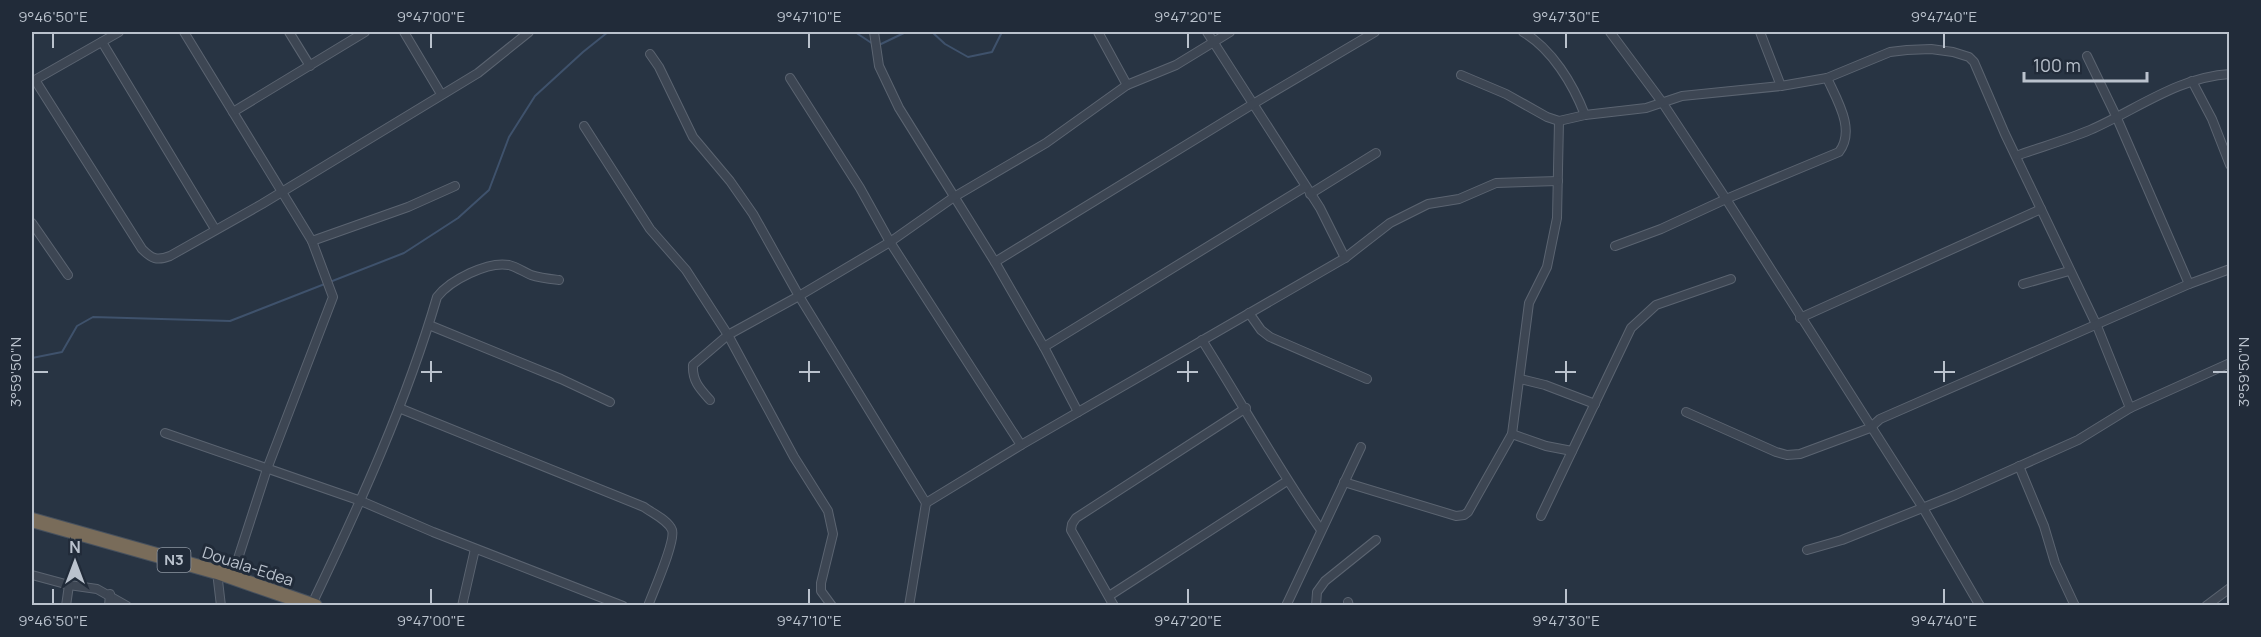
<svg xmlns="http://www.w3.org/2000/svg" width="2261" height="637" viewBox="0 0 2261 637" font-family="Manrope,sans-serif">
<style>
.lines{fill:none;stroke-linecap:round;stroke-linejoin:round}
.stream{stroke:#3f526c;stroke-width:2}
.street-casing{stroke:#5b6471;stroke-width:10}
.highway-casing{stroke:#47515e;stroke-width:16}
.street{stroke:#3d4653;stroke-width:8}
.highway{stroke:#796c5a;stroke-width:14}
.ticks{fill:none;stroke:#bac2cd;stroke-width:2}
.labels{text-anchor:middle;stroke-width:6;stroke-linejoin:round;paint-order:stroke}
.shield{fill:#212b39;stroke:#8c95a1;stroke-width:1.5}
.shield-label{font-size:15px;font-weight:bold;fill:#bac2cd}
.street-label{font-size:16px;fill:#bac2cd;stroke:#212b39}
.neatline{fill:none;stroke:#bac2cd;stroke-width:2}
.ticks-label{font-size:15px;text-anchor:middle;fill:#bac2cd}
</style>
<rect width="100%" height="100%" fill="#283443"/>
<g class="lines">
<!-- stream -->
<g class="stream">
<path d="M855,32l18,12"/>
<path d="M932,32l13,12 23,13 24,-5 10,-20"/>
<path d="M879,45l27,-13"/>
<path d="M32,358l30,-6 15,-26 16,-9 137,4 174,-68 54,-35 31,-28 20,-53 26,-41 48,-44 25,-20"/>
</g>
<!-- street casing -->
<g class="street-casing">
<g id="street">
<path d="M184,32l128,209 21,56 -66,172 -35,108"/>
<path d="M289,32l21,34"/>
<path d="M404,32l37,62"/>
<path d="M874,32l5,34 20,42 96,154 49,85 34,65"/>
<path d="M1098,32l29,53"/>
<path d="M1207,32l113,176 25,50"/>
<path d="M1523,32c29,17 50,52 62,83"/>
<path d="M1610,32l52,70 64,97 197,309 57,98"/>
<path d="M1760,32l21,54"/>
<path d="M102,42l113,187"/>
<path d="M650,54l9,13 34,70 37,44 23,33 46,82 127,207 -17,103"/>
<path d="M2087,56l29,60 73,168"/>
<path d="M1461,75l45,19 41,23 12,4 26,-6 61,-7 36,-12 99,-10 46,-8 63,-26 17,-2 24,-1 22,3 16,5 5,5 31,72 92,192 33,82"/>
<path d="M790,78l70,110 30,54 131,203"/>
<path d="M35,80l107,169c10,10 15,12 28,7l92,-52 216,-131 51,-41"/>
<path d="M33,81l86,-49"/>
<path d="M2192,81l20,38 18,46"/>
<path d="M233,112l132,-80"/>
<path d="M584,126l66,103 36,41 42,65 66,122 34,54 5,23 -12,49v8l11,15"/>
<path d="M2016,156c25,-9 50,-16 74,-26 46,-20 88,-53 140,-56"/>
<path d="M1310,194l66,-41"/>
<path d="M32,223l36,52"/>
<path d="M312,241l96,-34 47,-21"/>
<path d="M1615,246l46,-17 65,-30 113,-47c17,-22 -2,-52 -12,-74"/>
<path d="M995,262l258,-158 122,-72"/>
<path d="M2023,284l46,-13"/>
<path d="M1249,313l12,17 9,7 97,42"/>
<path d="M1800,318l241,-109"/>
<path d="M429,325l132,54 49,23"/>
<path d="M1202,340c40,63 76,129 119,190"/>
<path d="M1044,347l261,-160"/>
<path d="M1520,379l25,6 50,19"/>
<path d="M710,400c-10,-11 -18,-19 -17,-35l35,-30 71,-39 91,-54 64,-45 92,-54 81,-58 49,-20 54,-33"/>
<path d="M399,408l245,99c8,6 24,13 28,23 4,11 -19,62 -24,76"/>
<path d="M1686,412l90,40 11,3 13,-1 70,-26 10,-9 309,-135 41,-15"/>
<path d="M165,433l196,68 72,31 190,74"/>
<path d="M1512,434l34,12 26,5"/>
<path d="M2019,466l25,60 11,37 20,43"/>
<path d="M1344,482l112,34 8,-1 4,-3 44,-78 17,-131 18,-36 10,-49 2,-97"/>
<path d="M926,503l95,-58 324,-187 45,-35 38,-19 31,-5 37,-16 62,-2"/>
<path d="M1541,516l90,-188 25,-23 75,-26"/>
<path d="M1807,550l35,-10 113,-45 123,-55 52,-32 100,-45"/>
<path d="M217,572l4,34"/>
<path d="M32,575l37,10 28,4 30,17"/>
<path d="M1109,596l178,-115"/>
<path d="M1348,602l1,4"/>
<path d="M312,604c48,-100 94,-201 125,-307 13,-17 51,-36 72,-32 8,2 15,7 22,10 9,3 19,4 28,5"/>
<path d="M66,606l3,-21"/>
<path d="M109,606l1,-12"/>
<path d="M462,606l13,-57"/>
<path d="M1114,606l-43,-76 1,-6 4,-6 170,-110"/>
<path d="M1286,606l75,-159"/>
<path d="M1316,606l1,-14 8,-11 51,-41"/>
<path d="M2206,606l24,-18"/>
</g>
</g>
<!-- highway casing -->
<g class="highway-casing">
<path id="highway" d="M32,520l185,52 98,34"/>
</g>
<!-- street -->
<use href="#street" class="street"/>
<!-- highway -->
<use href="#highway" class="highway"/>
</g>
<!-- ticks -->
<path class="ticks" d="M53,33v15M431,33v15M809,33v15M1188,33v15M1566,33v15M1944,33v15M431,361v21M809,361v21M1188,361v21M1566,361v21M1944,361v21M33,372h15M421,372h21M799,372h21M1177,372h21M1555,372h21M1934,372h21M2213,372h15M53,589v15M431,589v15M809,589v15M1188,589v15M1566,589v15M1944,589v15"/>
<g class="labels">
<!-- shield labels -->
<rect class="shield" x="157.5" y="548" width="33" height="24" rx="4.5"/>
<g class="shield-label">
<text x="174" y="565">N3</text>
</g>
<!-- street labels -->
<g class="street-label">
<text transform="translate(248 566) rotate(18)" y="6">Douala-Edea</text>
</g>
</g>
<!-- border -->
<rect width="2261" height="637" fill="none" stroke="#212b39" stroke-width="66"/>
<!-- north arrow -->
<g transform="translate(75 562)" stroke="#212b39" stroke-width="4.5" paint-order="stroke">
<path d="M0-4.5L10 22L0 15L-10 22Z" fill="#bac2cd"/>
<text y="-9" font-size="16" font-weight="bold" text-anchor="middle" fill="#bac2cd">N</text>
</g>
<!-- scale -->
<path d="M2024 72v9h123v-9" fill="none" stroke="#bac2cd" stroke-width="3"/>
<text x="2033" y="72" font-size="18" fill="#bac2cd" stroke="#212b39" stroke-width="4.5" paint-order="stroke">100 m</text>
<rect x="33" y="33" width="2195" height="571" class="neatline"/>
<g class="ticks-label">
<text x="53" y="22">9°46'50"E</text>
<text x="431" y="22">9°47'00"E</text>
<text x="809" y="22">9°47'10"E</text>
<text x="1188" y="22">9°47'20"E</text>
<text x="1566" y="22">9°47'30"E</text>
<text x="1944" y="22">9°47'40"E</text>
<text transform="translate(16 372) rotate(-90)" y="5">3°59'50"N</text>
<text transform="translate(2244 372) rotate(-90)" y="5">3°59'50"N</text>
<text x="53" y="626">9°46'50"E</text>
<text x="431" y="626">9°47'00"E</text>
<text x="809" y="626">9°47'10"E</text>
<text x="1188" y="626">9°47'20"E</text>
<text x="1566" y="626">9°47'30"E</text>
<text x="1944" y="626">9°47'40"E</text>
</g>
</svg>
